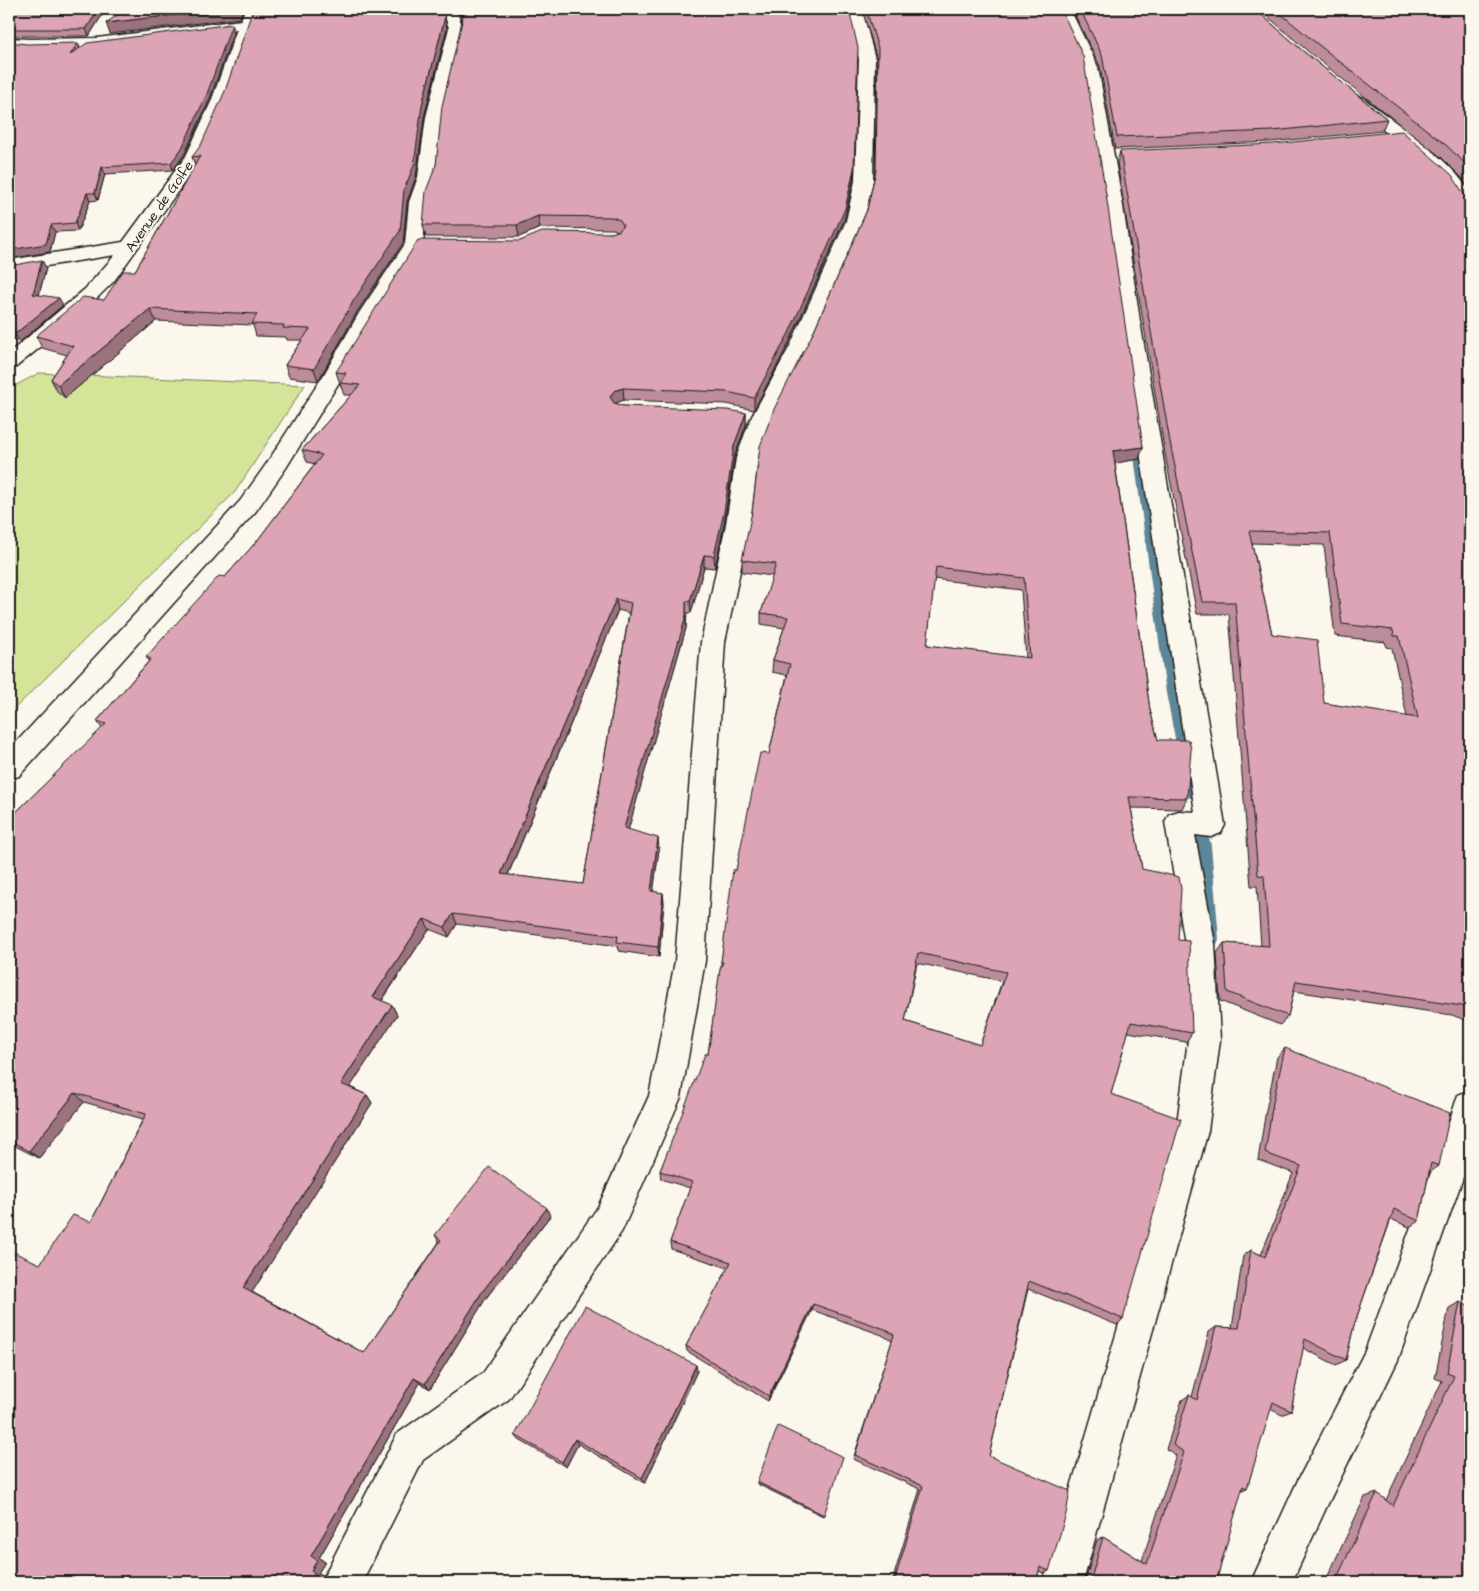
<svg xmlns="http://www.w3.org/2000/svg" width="1479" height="1591" viewBox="0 0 1479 1591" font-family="'Architects Daughter',sans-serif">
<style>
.green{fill:#d4e498;stroke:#78805a}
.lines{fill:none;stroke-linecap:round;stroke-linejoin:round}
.stream{fill:#5d8798;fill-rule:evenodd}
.minor-casing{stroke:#1c1c1c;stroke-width:3}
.minor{fill:#fbf7ec;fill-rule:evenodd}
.wall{fill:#bd8d9b;stroke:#1c1c1c;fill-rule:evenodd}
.shaded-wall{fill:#9a737e;stroke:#1c1c1c}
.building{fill:#dca4b4;stroke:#1c1c1c;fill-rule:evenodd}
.labels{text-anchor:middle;stroke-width:4;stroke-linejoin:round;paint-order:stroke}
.far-street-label{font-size:14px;fill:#1c1c1c;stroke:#fbf7ec}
</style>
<rect width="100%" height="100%" fill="#fbf7ec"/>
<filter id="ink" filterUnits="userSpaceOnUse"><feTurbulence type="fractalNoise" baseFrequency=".02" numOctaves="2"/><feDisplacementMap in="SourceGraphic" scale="10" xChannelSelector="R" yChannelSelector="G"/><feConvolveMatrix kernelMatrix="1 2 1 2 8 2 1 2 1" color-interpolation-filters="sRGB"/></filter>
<g filter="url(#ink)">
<!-- green -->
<path class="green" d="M39,373l266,12 -70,107 -226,222v-325z"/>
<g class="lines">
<!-- stream -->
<g class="stream">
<path d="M1137,439l5,3 36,251 22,100 -2,4 -5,2 -5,-2 -2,-4 -20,-100 -34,-251z"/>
<path d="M1198,813l5,2 2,4 6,27 8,93 -2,5 -5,2 -5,-2 -2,-5 -8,-93 -6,-27 2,-4z"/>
</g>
<!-- minor casing -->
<g class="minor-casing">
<g id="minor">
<path d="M245,9h14l-32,93 -24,54 -89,125 -32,32 -66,54 -7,2v-16l76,-64 30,-34 -106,17v-12l114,-18 63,-86 25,-54 26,-73 -140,19 -67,1 -21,-2v-9l21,1 67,-1 144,-18z"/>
<path d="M442,9h14l7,19 -21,89 -6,60 -9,25 -4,42 -44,69 -36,63 -57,92 -30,43 -237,265 -10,3v-29l231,-249 27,-38 56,-87 36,-63 46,-69 4,-42 9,-25 8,-60 23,-89z"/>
<path d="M848,9h14l13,50 -2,122 -9,40 -54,125 -38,74 -14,38 -8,66 -25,118 -20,319 -24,136 -59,134 -113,168 -86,61 -61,122h-41l76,-148 86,-61 115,-166 51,-111 26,-135 26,-319 25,-118 10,-66 14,-38 40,-74 56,-125 9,-40 4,-122z"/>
<path d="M1056,9h14l28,58 25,139 17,115 85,504 -4,8 -10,4 -16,-2 20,109 5,96 -12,91 -125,451h-40l133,-451 12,-91 -3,-96 -20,-122 4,-8 10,-3 16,1 -75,-491 -15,-115 -23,-139z"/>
<path d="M1357,96l6,2c27,21 93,65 106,94 3,7 1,16 1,23l-6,-1 -16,-28 -20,-20 -77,-62 -2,-3 2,-3z"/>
<path d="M1470,1090v68l-72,202 -72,148 -34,74h-41l47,-102 67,-129 78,-211 15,-45z"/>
</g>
</g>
<!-- minor -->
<use href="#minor" class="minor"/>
</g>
<!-- wall -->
<g class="wall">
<path d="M9,9h97l-17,27h-80z"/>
<path d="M458,9h391l5,160 -1,12 -9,39 -56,125 -34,65 -27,-6 -103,-4 -9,3 8,3 123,7v12l-12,33 -10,66 -9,44 -11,-1 -13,46h-4l-1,15 -58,201 31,20 -6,43 10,1 1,10 -5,54 -40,-6 -1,-5 -161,-22 -8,13 -20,-8 -47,72 10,4 5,10 -47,72 17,8 5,8 -120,189 112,61 75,-111 -4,-7 115,-19 -64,82 -56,91 -10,-6 -101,175 6,4 -7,11 5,2 -3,7h-311l31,-318 51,-42 52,-103 -59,-17 -45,56 -30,-15v-324l93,-90 -5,-8 52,-60 -3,-4 79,-80 32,-36 58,-77 -8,-2 -5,-12 49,-55h-7l-8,-23 184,-131 92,-8 6,-2 -5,-2 -73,-1 -21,9h-93l-3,-12 13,-60 26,-144zM618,610l11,3 -46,271 -75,-9z"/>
<path d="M862,9h199l82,438 -4,12 -24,4 35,247 8,30 29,58 -5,11 -51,-1 11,61 36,71 14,93 -6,9 -58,-10 -17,62 12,225 -6,6 -89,-36 -39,167 60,115 -5,2 -5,-2 -3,11h-144l28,-93 -67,-30 39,-118 -10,-6 -70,-25 -44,91 -81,-50 -1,-5 42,-78 -57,-19 -1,-7 20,-54 -29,-9 -1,-8 48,-117 13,-87v-5l15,-92 33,-116 18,-79 -15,-3 1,-12 11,-32 -23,-4v-11l12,-37 -31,-4v-12l70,-225 55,-125 8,-36 2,-115zM934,579l87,11 5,68 -99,-13zM917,963l85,18 -22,64 -75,-24z"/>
<path d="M1072,9h183l48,42 84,68 -5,12 -113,11 -154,7 -15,-83z"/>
<path d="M1259,9h211v183l-8,-14 -21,-21 -130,-103z"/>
<path d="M445,17l2,11 -23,89 -8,60 -9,25 -4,41 -46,69 -39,69 -29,-4 -4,-12 17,-25h-15l-1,-3 -30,-1 -3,-11 -97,-4 -91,77 -8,-7 -6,-12 16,-24 -25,-7 -6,-12 68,-36 31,-29 60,-106 -3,-8z"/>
<path d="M232,24l2,7 -25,70 -25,54 -11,15 -68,4 -7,26 -8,1 -12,30 -23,1 -5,20 -41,7 71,-211z"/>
<path d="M1120,151l350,53v818l-18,-7 -158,-24 -6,25 -8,9 -60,-24 -3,-48 7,-10 37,3 -4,-60h-6l-22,-272h-32l-32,-160 -48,-291zM1252,543l72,2 11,91 50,6 2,5 5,1 15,69 -83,-14 -52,-69z"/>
<path d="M9,266l37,2 -7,27 24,10 -43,37 -11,-3z"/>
<path d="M1285,1048l154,118 -10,7 -10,48 -10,6 -18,-8 -37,106 -8,35 -10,5 -33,-17 -12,63 -9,4 -12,-6 -23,79 -6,3 -25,91h-145h14l12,-42 6,-3 39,24 34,-106 -10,-6 16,-49 7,-5 3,2 17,-65 7,-5 16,1 11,-72 8,-6 10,5 32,-82 -35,-13 8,-50 11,-53z"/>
<path d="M1460,1302l10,280h-145l40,-85 12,-4 9,7 56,-119 -7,-3 14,-70z"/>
<path d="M696,1365l1,6 -52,112 -67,-39 -12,23 -47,-27 -4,-5z"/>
<path d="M757,1482l67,33 -1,1 -66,-32z"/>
</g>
<!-- shaded-wall -->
<g class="shaded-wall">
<path d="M99,9h7l-17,27 -3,-7z"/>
<path d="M224,9h19l-3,9 -130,16 -4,-11z"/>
<path d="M445,17l2,11 -23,89 -8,60 -9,25 -4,41 -46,69 -39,69 -4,-12 108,-264z"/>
<path d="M232,24l2,7 -25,70 -25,54 -11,15 -2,-7z"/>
<path d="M78,43l3,7 -11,5z"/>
<path d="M102,167l3,7 -7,26 -3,-7z"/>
<path d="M854,169l-1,12 -9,39 -56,125 -34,65v-12z"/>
<path d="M87,193l3,8 -12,30 -3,-8z"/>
<path d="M538,216l2,12 -21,9 -2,-12z"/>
<path d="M51,225l4,7 -5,20 -41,7v-9z"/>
<path d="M42,260l4,8 -9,34 -4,-8z"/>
<path d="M59,298l4,7 -43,37 -5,-8z"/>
<path d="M150,309l6,12 -91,77 -7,-13z"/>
<path d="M623,388l1,12 -8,3 -5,6 -1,-12 4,-6z"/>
<path d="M746,413v12l-12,33 -10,66 -9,44 -1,-12 20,-110z"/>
<path d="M1143,447l-4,12 -29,5 3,-13z"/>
<path d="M704,555v12l-13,46 -1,-12z"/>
<path d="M616,599l2,11 -114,274 -3,-10z"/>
<path d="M686,601v27l-60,210 -2,-10z"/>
<path d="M658,838l1,11 -7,53 -1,-11z"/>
<path d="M663,893l1,10 -5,54 -1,-10z"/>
<path d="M453,914l4,10 -8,13 -4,-10z"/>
<path d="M424,919l5,10 -51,77 -5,-9z"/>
<path d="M392,1005l5,10 -50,77 -6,-8z"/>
<path d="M75,1093l9,9 -45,56 -10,-7z"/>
<path d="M367,1095l5,8 -121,191 -8,-6z"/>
<path d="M547,1208l3,8 -64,82 -56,91 -5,-5 57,-92z"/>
<path d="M813,1304l-1,6 -44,91 1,-5z"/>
<path d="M696,1365l1,6 -52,112 -3,-5z"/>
<path d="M414,1378l6,5 -101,175 6,4 -7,11 5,2 -3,7h-8l-1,-11v-15z"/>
<path d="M575,1439l3,5 -12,23 -4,-5z"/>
</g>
<!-- building -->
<g class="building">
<path d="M9,9h90l-13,20h-77z"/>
<path d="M126,9h98l-118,14z"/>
<path d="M253,9h189l3,8 -23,88 -8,60 -10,25 -4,41 -46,69 -40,69 -29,-4 25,-36 -27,-1 1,-3 -32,-1 5,-10 -107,-5 -92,76 -7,-6 22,-33 -37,-10 47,-39 21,3 19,-29h12l65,-115 -8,1 9,-12 24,-54z"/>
<path d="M460,9h389l9,39 -4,121 -9,40 -56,124 -35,65 -27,-6 -104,-4 -9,3 -4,6 4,6 9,3 104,4 19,3 -12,33 -10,66 -10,44 -10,-1 -14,46h-4v15l-62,212 34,10 -7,53 12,2 -5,54 -41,-5 1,-6 -165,-22 -8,13 -21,-8 -51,78 19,8 -51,79 26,11 -124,193 121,65 77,-113 -6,-5 54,-68 58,41 -65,84 -57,92 -11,-6 -103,178 6,4 -6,11 4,2 -3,9h21h-324v-332l31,14 33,-49 18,7 55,-108 -71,-21 -46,58 -20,-11v-321l97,-95 -9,-3 54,-62 -5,-2 73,-81 6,1 32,-36 65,-86 -20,-5 58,-65 -20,-2 6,-10 -10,-1 82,-132 102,1 22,-9 70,1 8,-3 3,-5 -3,-5 -8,-3 -74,-1 -21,9h-94l3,-34 10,-26 6,-59 21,-89zM616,599l15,4 -48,281 -82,-10z"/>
<path d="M866,9h195l22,47 23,138 37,253 -30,4 37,259 8,30h31l2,10 -4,48 -58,-1 13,72 37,8 2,12 -3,51 11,1 3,92 -61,-11 -20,72 70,25 -58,200 -94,-38 -40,175 81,35 -4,23 -17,57 -9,-4 -4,15h-142l29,-96 -68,-31 39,-120 -9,-6 -72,-25 -44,92 -83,-50 45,-84 -61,-20 22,-60 -32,-11 45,-117h3l12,-85 3,-7h-2l12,-92h3l24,-117 9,1 21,-90 -17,-4 15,-43 -27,-4 15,-49 -34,-4 10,-48 8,-66 14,-37 38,-74 55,-125 9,-40 2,-122zM936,567l88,11 6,80 -103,-13zM918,953l88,19 -26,73 -75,-24z"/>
<path d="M1080,9h175l48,42 84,68 -114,12 -156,6 -15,-82z"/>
<path d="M1275,9h195v161l-2,-4 -22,-21 -131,-103z"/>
<path d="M232,24l-25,70 -25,54 -11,15 -69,4 -7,26h-8l-12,30 -24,2 -5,19 -37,6v-208l18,2 51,-1 -8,12 17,-12z"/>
<path d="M1402,131l50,44 18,29v804l-8,-2 -166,-25 -8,35 -61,-24 -3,-49 45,3 -5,-70 -6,-1 -23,-273h-33l-32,-160 -50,-291 153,-7zM1249,531l81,2 12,91 51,6 1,6h5l19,82 -94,-15 -7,-63 -45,-6z"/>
<path d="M42,260l-9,34 26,4 -44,36 -6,-2v-66z"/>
<path d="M1285,1048l165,65 -11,53 -8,-3 -12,58 -25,-12 -40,116 -8,35 -41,-21 -14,72 -18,-9 -26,86 -4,-2 -27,96h-6l-2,-2 -1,2h-136h19l13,-45 44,27 37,-112 -11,-7 16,-50 8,5 19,-73 23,1 12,-78 14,7 36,-91 -36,-13 8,-51z"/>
<path d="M1460,1302l10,5v275h-135l42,-89 16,13 61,-130 -7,-3z"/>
<path d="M585,1306l111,59 -54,113 -67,-39 -13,23 -47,-27z"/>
<path d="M778,1426l65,31 -19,58 -67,-33z"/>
</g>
</g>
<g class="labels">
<!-- far-street labels -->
<g class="far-street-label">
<text transform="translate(159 206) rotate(-55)" y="5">Avenue de Golfe</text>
</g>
</g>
<!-- margin -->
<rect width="1479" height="1591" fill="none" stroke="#fbf7ec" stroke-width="30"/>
<rect x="15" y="15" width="1449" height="1561" fill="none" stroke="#1c1c1c" stroke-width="2" filter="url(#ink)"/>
</svg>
